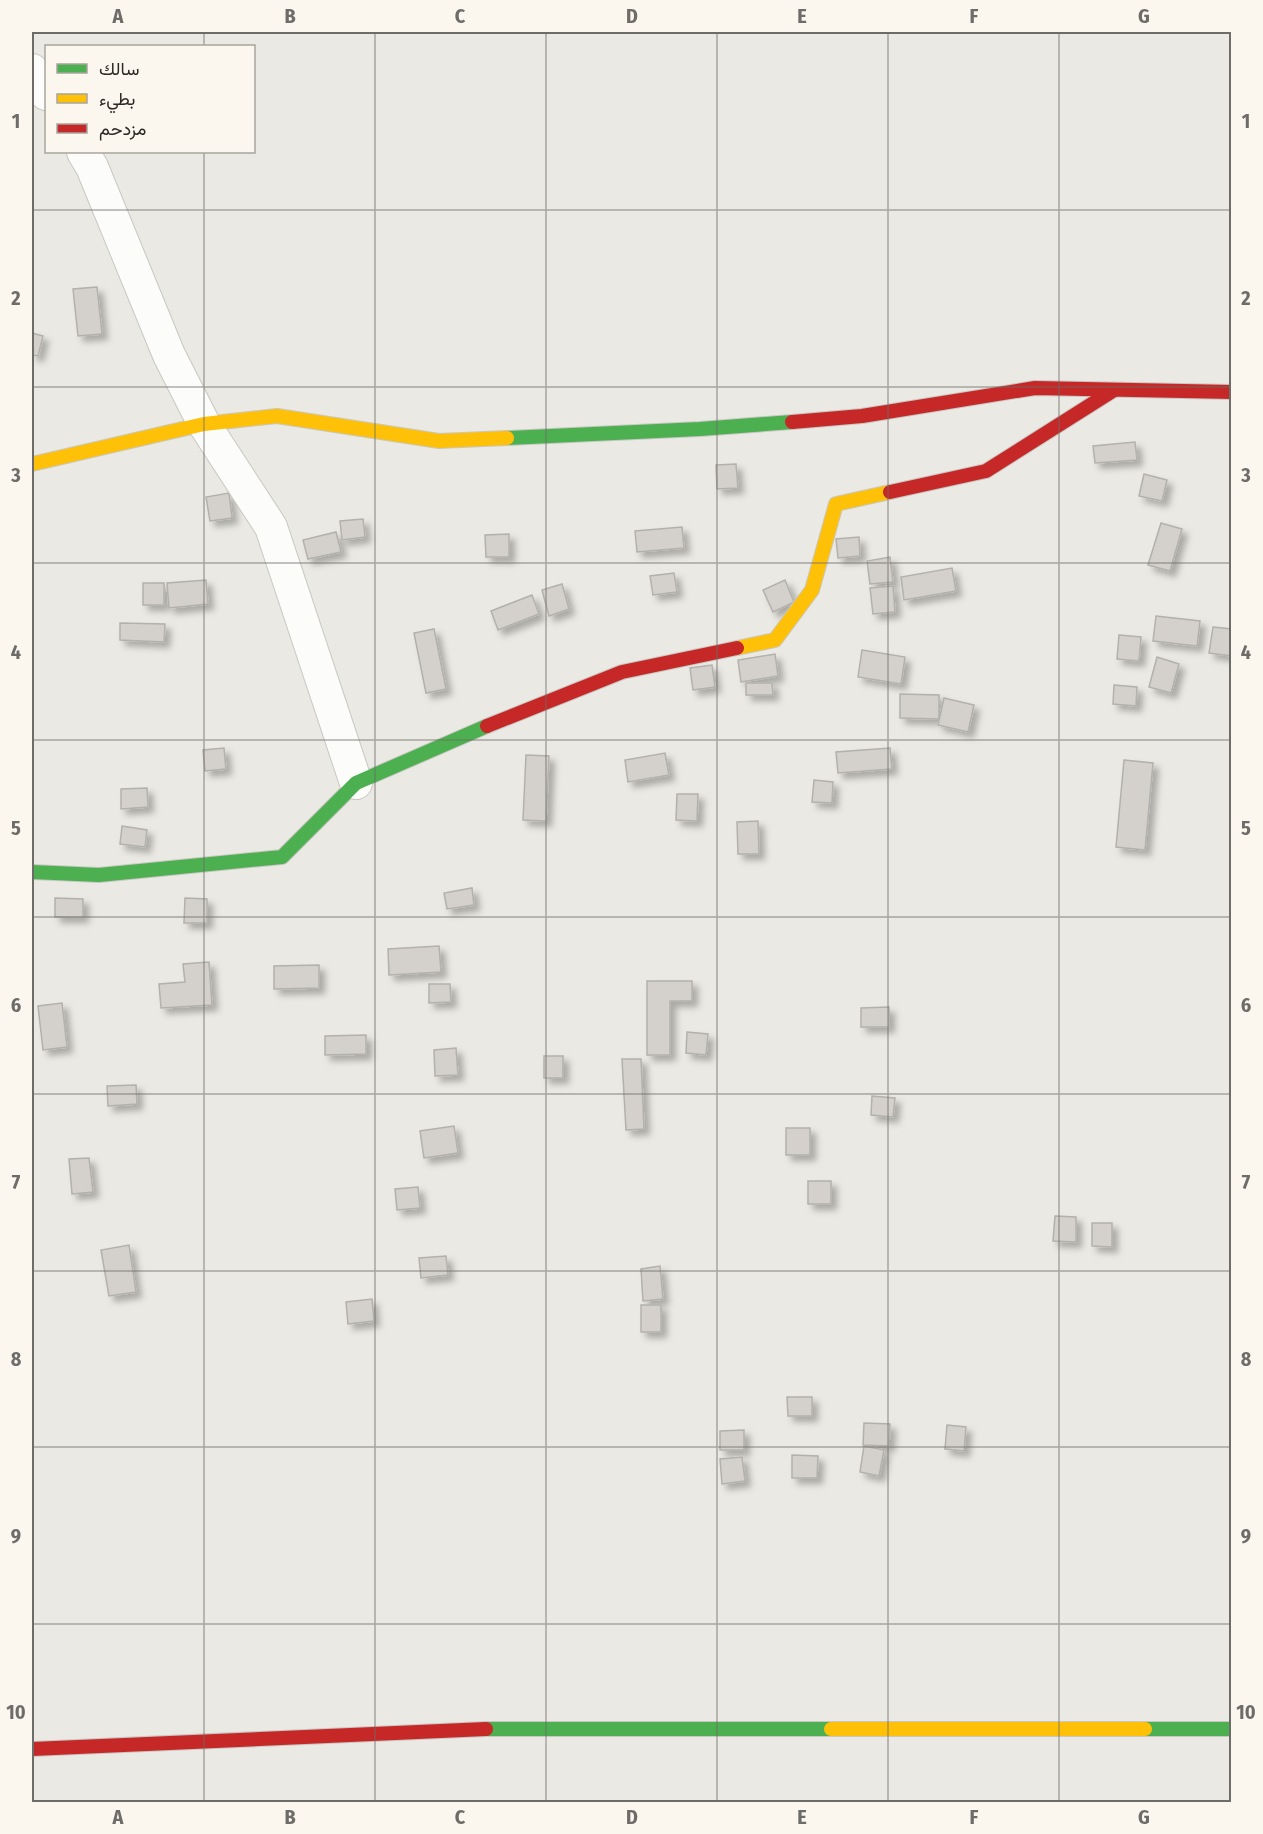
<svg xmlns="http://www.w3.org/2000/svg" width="1263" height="1834" viewBox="0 0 1263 1834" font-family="'Fira Sans Condensed',Vazirmatn,sans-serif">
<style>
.building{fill:#d4d1cd;stroke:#b3b1ad;stroke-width:1.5;filter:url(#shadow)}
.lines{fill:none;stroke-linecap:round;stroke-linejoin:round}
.street-casing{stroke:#c8c7c3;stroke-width:34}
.fast-casing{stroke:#c8c7c3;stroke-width:16}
.slow-casing{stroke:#c8c7c3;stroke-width:16}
.jam-casing{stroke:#c8c7c3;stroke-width:16}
.street{stroke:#fcfcfb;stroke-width:32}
.fast{stroke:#4caf50;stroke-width:14}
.slow{stroke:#ffc107;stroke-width:14}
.jam{stroke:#c62828;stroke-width:14}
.grid{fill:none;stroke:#6d6c68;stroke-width:1.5;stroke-opacity:0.55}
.neatline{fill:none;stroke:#6d6c68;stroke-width:2}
.grid-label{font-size:20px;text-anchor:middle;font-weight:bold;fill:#6d6c68}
</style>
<defs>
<filter id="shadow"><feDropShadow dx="5.5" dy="5.5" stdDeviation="3" flood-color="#0004"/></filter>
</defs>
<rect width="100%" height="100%" fill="#eae9e3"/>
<!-- building -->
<g class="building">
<path d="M97,287l5,47 -24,2 -5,-47z"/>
<path d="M32,333l11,3 -5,20 -6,-1z"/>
<path d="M1135,442l2,18 -42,3 -2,-17z"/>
<path d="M736,464l2,24 -21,1 -1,-24z"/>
<path d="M1144,474l23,6 -5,21 -23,-5z"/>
<path d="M229,493l3,25 -22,3 -4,-24z"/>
<path d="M363,519l2,18 -23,3 -2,-19z"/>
<path d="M1161,523l21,6 -12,42 -22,-6z"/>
<path d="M682,527l2,21 -47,4 -2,-21z"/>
<path d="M336,532l5,20 -33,7 -5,-19z"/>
<path d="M509,534v23h-23l-1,-22z"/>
<path d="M859,537l1,19 -22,2 -2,-19z"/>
<path d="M890,557l3,25 -23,2 -3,-23z"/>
<path d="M952,568l4,23 -52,9 -3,-23z"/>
<path d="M674,573l3,19 -24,3 -3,-19z"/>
<path d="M206,580l2,24 -39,4 -2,-25z"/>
<path d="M785,580l9,22 -21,10 -10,-22z"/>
<rect x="143" y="583" width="21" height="22"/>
<path d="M562,584l7,25 -20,7 -7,-26z"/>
<path d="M893,586l2,26 -22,2 -3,-26z"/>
<path d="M532,595l7,19 -41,16 -7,-19z"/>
<path d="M1156,616l44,5 -3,25 -44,-5z"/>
<path d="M120,623l45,1 -1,18 -44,-2z"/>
<path d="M1213,627l19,2v27l-23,-3z"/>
<path d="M434,629l12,60 -20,4 -12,-60z"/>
<path d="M1119,635l22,2 -2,24 -22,-2z"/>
<path d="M862,650l43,7 -4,27 -43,-7z"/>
<path d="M775,654l3,22 -37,6 -3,-22z"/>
<path d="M1157,657l22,7 -8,29 -22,-6z"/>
<path d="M712,665l3,22 -22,3 -3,-22z"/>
<path d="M746,683h26l1,12h-27z"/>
<path d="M1114,685l23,2 -1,19 -23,-2z"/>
<path d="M900,694l39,1v24l-39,-1z"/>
<path d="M944,698l30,7 -6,27 -30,-7z"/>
<path d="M224,748l2,21 -21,2 -2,-21z"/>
<path d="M890,748l2,21 -54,4 -2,-21z"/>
<path d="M665,753l4,22 -41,7 -3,-22z"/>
<path d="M526,755l23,1 -3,65 -23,-1z"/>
<path d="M1124,760l29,3 -8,87 -29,-3z"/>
<path d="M814,780l19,2 -1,21 -20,-1z"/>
<path d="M147,788l1,19 -27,2v-20z"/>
<path d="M677,794h21l-1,27 -21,-1z"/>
<path d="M758,821l1,33h-21l-1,-32z"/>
<path d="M122,826l25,4 -2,17 -25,-3z"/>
<path d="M472,888l2,17 -27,4 -3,-16z"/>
<path d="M55,898l28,1v18h-28z"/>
<path d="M185,898l22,1v24h-23z"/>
<path d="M439,946l2,26 -52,3 -1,-26z"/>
<path d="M209,962l3,43 -51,3 -2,-24 26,-2 -2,-18z"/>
<path d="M319,965v23l-45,1v-23z"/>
<path d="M647,981h45v20h-22v54h-23z"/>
<path d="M429,984h21l1,18 -22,1z"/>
<path d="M62,1003l5,44 -24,3 -5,-44z"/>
<path d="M889,1007v20h-28v-19z"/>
<path d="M687,1032l21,2 -2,21 -20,-2z"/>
<path d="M366,1035v19l-41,1v-19z"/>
<path d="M456,1048l2,27 -23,1 -1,-26z"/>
<rect x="544" y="1056" width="19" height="22"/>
<path d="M622,1059h19l3,70 -18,1z"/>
<path d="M136,1085l1,19 -29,2 -1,-20z"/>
<path d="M872,1096l23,2 -2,19 -22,-2z"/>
<path d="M454,1126l4,27 -34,5 -4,-27z"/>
<rect x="786" y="1128" width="24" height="27"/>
<path d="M89,1158l4,34 -21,2 -3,-35z"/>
<rect x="808" y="1181" width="23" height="23"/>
<path d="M418,1187l2,21 -23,2 -2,-21z"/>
<path d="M1055,1216l21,1v25l-23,-1z"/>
<path d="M1092,1223h20v24l-20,-1z"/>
<path d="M129,1245l7,47 -27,4 -8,-46z"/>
<path d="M446,1256l2,19 -27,3 -2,-20z"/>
<path d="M660,1266l3,33 -20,2 -2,-32z"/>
<path d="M372,1299l2,22 -26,3 -2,-22z"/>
<rect x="641" y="1305" width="20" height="27"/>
<path d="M787,1397h25v19h-24z"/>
<path d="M864,1423l26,1 -1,22 -26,-1z"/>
<path d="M947,1425l19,2 -2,24 -19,-2z"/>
<path d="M744,1430v20h-24v-19z"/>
<path d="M864,1446l20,4 -5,26 -19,-4z"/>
<path d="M792,1455l26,1 -1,22h-25z"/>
<path d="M742,1457l3,24 -23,3 -2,-25z"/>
</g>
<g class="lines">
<!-- street casing -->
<g class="street-casing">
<g id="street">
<path d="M32,70l14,24"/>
<path d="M83,152l9,15 77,188 35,69 67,103 85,256"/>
</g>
</g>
<!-- fast casing -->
<g class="fast-casing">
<g id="fast">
<path d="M507,438l193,-9 92,-7"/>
<path d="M32,872l67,3 183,-18 74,-74 131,-57"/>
<path d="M486,1729h345"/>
<path d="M1145,1729h87"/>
</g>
</g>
<!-- slow casing -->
<g class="slow-casing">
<g id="slow">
<path d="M32,464l172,-40 73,-8 162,25 68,-3"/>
<path d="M737,648l38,-8 37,-50 24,-86 54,-12"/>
<path d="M831,1729h314"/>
</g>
</g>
<!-- jam casing -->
<g class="jam-casing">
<g id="jam">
<path d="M792,422l70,-6 173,-28 197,4"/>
<path d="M890,492l96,-21 128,-81"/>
<path d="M487,726l135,-54 115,-24"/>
<path d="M32,1749l454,-20"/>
</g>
</g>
<!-- street -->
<use href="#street" class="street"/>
<!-- fast -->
<use href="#fast" class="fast"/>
<!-- slow -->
<use href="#slow" class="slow"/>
<!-- jam -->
<use href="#jam" class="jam"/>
</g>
<!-- grid -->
<path class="grid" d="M204,32v14M375,32v1770M546,32v1770M717,32v1770M888,32v1770M1059,32v1770M204,152v1650M32,210h1200M32,387h1200M32,563h1200M32,740h1200M32,917h1200M32,1094h1200M32,1271h1200M32,1447h1200M32,1624h1200"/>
<!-- border -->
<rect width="1263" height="1834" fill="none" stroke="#fbf7ee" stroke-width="66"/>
<!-- legend -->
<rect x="45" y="45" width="210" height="108" fill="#fbf7ee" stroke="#a7a59e" stroke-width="1.5"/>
<rect x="57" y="64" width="30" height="9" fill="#4caf50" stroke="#a7a59e" stroke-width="1.5"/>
<text x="99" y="75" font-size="18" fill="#2a2925">سالك</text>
<rect x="57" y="94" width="30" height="9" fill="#ffc107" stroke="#a7a59e" stroke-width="1.5"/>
<text x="99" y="105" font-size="18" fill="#2a2925">بطيء</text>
<rect x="57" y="124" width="30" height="9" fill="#c62828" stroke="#a7a59e" stroke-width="1.5"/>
<text x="99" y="135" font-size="18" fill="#2a2925">مزدحم</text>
<rect x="33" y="33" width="1197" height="1768" class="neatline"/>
<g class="grid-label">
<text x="118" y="23">A</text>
<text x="290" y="23">B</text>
<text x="460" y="23">C</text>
<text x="632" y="23">D</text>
<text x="802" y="23">E</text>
<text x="974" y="23">F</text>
<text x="1144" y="23">G</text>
<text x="16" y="128">1</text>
<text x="1246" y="128">1</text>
<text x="16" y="305">2</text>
<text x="1246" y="305">2</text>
<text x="16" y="482">3</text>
<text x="1246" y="482">3</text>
<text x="16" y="659">4</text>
<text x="1246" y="659">4</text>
<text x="16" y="835">5</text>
<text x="1246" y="835">5</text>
<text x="16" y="1012">6</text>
<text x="1246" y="1012">6</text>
<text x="16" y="1189">7</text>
<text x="1246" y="1189">7</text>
<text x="16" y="1366">8</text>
<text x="1246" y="1366">8</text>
<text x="16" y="1543">9</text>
<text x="1246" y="1543">9</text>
<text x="16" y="1719">10</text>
<text x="1246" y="1719">10</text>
<text x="118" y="1824">A</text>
<text x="290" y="1824">B</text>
<text x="460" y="1824">C</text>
<text x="632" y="1824">D</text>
<text x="802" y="1824">E</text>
<text x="974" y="1824">F</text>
<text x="1144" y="1824">G</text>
</g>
</svg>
